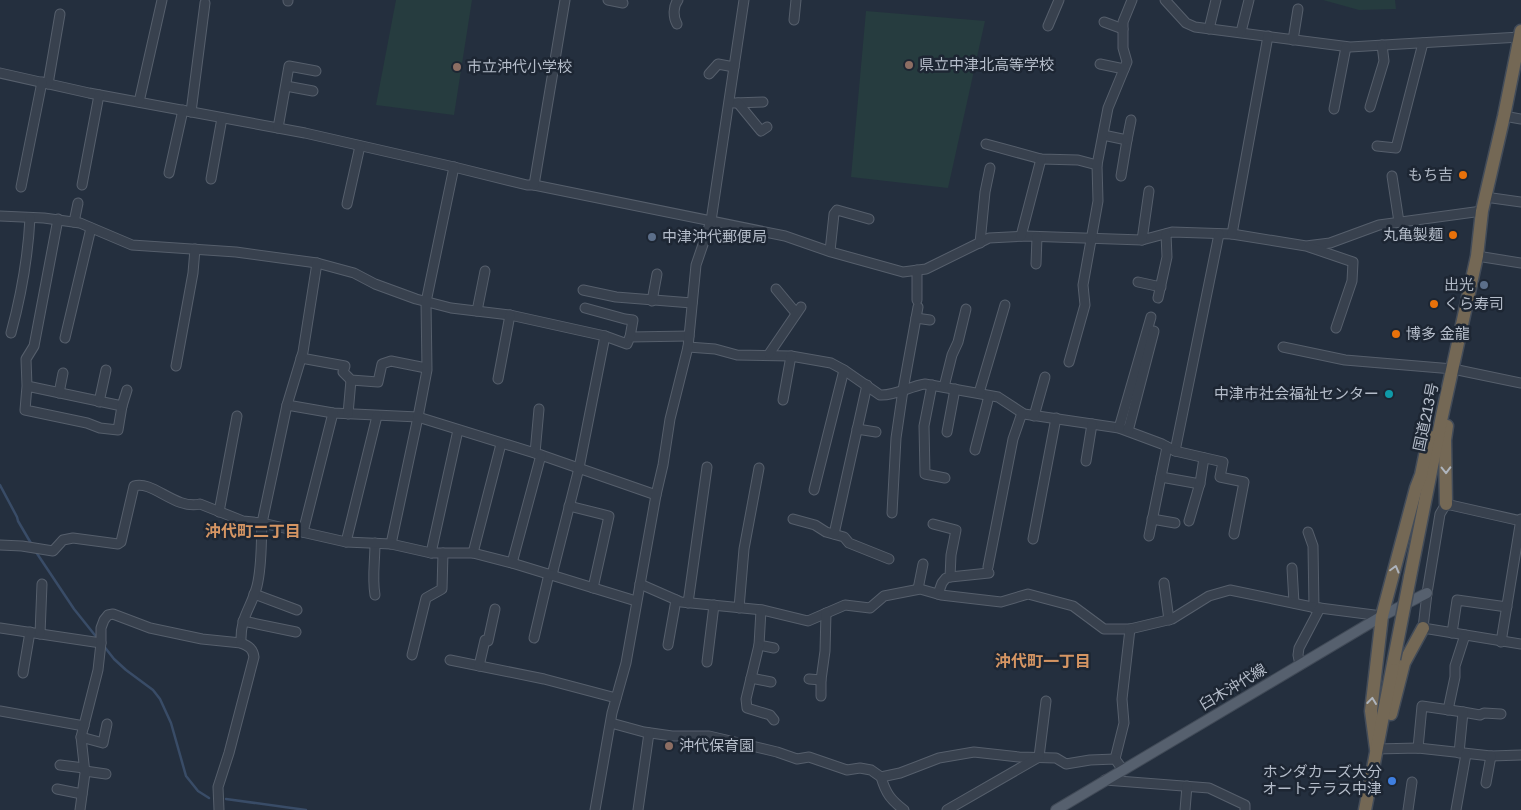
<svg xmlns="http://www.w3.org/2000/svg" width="1521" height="810" viewBox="0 0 1521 810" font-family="'Golos Text','Noto Sans JP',sans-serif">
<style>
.green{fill:#263c3f}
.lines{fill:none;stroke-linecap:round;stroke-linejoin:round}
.stream{stroke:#394c67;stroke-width:2.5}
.minor-casing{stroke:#565f6c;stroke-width:11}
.major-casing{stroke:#414a57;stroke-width:12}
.highway-casing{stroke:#434c59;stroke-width:15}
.minor{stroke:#38414e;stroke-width:9}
.major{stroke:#56606e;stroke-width:10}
.highway{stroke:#746855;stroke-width:12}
.highway-bridge-casing{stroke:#434c59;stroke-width:15;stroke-linecap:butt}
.highway-bridge{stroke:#746855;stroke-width:12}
.oneway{stroke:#aeb4bd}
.education-dot{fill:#8d6e63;stroke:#1d2633;stroke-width:2}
.food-dot{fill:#e8710a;stroke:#1d2633;stroke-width:2}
.service-dot{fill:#5c6f8a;stroke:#1d2633;stroke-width:2}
.culture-dot{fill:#0f9aa8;stroke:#1d2633;stroke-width:2}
.shop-dot{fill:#3f7fe0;stroke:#1d2633;stroke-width:2}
.labels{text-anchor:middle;stroke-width:5;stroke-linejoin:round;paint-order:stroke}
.poi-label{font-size:15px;fill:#b4bcc9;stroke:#1d2633;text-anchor:start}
.street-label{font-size:15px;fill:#b4bcc9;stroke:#1d2633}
.neighbourhood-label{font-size:16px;font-weight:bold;fill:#d59563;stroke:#1d2633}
</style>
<rect width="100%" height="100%" fill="#242f3e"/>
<!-- green -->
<g class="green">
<path d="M396,0h76l-18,115 -78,-10z"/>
<path d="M1323,0h72l1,9 -37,1z"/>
<path d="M866,11l119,10 -37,167 -97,-11z"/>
</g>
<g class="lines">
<!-- stream -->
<g class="stream">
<path d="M0,485l17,32 1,4 14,24"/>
<path d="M36,552l38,57 24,30"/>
<path d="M103,645l11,14 12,11 27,20 7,9 11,24 15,53 12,15 11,7"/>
<path d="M226,799l80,11"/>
</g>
<!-- minor casing -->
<g class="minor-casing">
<g id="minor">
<path d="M608,0l15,3"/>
<path d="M1165,0l21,23 9,4 155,20 170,-10"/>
<path d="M288,1v-1"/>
<path d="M794,20l2,-20"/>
<path d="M1104,22l19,7"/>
<path d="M677,24c-4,-7 -4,-18 1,-24"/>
<path d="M1048,26l11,-26"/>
<path d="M1209,29l7,-29"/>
<path d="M1241,32l8,-32"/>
<path d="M1293,40l5,-31"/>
<path d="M1100,64l24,5"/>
<path d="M0,73l89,20 216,40 149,34 73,18h7l251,51 46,16 72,20 23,-3 63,-31 36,-2 117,4 30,-8 60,2 74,12 24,-3 49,-18 103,-14"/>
<path d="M709,74l9,-10 16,3"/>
<path d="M48,84l12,-70"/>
<path d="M286,86l27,5"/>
<path d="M139,102l23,-102"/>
<path d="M734,103l29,-1"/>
<path d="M738,103l23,28 6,-4"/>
<path d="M1370,107l14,-46 -2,-16"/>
<path d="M1334,109l12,-62"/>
<path d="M191,112l14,-109"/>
<path d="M1504,116l17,3"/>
<path d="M278,128l11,-62 27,5"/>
<path d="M1103,135l24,5 -6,36"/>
<path d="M1127,140l4,-20"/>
<path d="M986,144l55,15 37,1 19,5"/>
<path d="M1377,146l19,2 27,-105"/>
<path d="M169,173l14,-63"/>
<path d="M1392,176l7,46"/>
<path d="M211,179l11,-61"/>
<path d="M82,185l17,-90"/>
<path d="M534,185l31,-185"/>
<path d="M21,187l21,-105"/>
<path d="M1485,197l36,5"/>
<path d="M347,204l13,-58"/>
<path d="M0,216l44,2 36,5 52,22 104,7 81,11 37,10 21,11 41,15 35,9 59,7 95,21 22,8 3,-7 59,-1"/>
<path d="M74,222l4,-19"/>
<path d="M1232,234l36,-198"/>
<path d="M1021,236l20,-77"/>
<path d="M1142,240l7,-49"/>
<path d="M980,243l5,-51 5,-24"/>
<path d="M1309,247l44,15 -1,19 -16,47"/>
<path d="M830,251l4,-37 3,-4 32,9"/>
<path d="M1477,256l44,7"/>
<path d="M1036,264l1,-27"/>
<path d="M917,270v30"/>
<path d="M1138,282l23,5"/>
<path d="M776,289l20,24"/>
<path d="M583,290l33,7 76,6"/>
<path d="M1158,298l9,-41 -1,-23"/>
<path d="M652,301l5,-27"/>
<path d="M585,308l40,11 8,1 -3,17"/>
<path d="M477,311l8,-40"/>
<path d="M916,318l14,2"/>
<path d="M11,333c10,-37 17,-77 19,-115"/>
<path d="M65,338l26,-110"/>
<path d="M688,347l27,2 22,6 54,1 40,7 13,7 36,25c16,1 30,-9 45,-11l73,13 26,17 95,14 43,16 13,7 44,-217"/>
<path d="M1283,347l62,13 108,9 68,14"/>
<path d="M769,354l32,-47"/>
<path d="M301,358l44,8 -2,6 8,8 27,2 4,-18 9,-3 35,7"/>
<path d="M1069,362l16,-57 -2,-20 15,-84 -1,-36 11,-57 19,-46 -4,-14v-26l9,-22"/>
<path d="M176,366l17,-93 2,-24"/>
<path d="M498,379l12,-64"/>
<path d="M932,385l-8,41 1,48 20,4"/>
<path d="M27,386l-2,24 62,13 13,5 18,2 4,-24 -95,-20 -1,-27 8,-13 24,-127"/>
<path d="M944,387l8,-32 6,-13 8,-33"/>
<path d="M59,393l4,-20"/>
<path d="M979,393l26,-88"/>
<path d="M783,400l8,-44"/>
<path d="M99,402l7,-32"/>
<path d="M287,405l46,8 85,4 123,38 115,40"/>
<path d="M122,406l5,-16"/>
<path d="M348,414l3,-34"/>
<path d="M1034,416l11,-39"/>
<path d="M1119,428l32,-111"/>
<path d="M857,429l19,3"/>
<path d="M1128,431l26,-100"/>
<path d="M947,432l8,-43"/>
<path d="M975,450l14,-54"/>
<path d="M1175,451l48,11 -3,15 24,5 -10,52"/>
<path d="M535,453l4,-44"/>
<path d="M1086,461l6,-37"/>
<path d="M1161,477l39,7"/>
<path d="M814,490l30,-120"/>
<path d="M569,506l40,10 -16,72"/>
<path d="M219,512l18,-96"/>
<path d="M892,513l4,-75 7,-48 15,-83"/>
<path d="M793,519l22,6 11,7 18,5 5,6 40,16"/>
<path d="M1152,519l23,4"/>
<path d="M1189,521l11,-38 4,-25"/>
<path d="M1521,521l-75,-17 -6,10 -13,79 -4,35 98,16"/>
<path d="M933,524l23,6 -5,25 -1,22 -4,1 -4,5 -4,11"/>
<path d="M303,532l30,-119"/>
<path d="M1308,532l5,14 1,62"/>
<path d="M834,534l33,-149"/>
<path d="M1149,536l18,-89"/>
<path d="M1033,539l23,-121"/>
<path d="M346,542l31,-126"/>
<path d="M391,544l27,-127 9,-47 -1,-68 28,-135"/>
<path d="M0,545l22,1 31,5 10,-11 10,-2 45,6 3,-2 13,-56c19,-6 41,24 66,18l43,17 19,2 25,-118 16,-53 14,-89"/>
<path d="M431,553l27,-123"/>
<path d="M473,553l28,-109"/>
<path d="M512,563l29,-108"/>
<path d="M988,567l25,-128 9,-26"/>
<path d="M1292,568l2,35"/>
<path d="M552,575l27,-107 26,-132"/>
<path d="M950,577l39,-4"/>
<path d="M1164,583l5,37"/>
<path d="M640,584l41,18 82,8 45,11 37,-16 25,3 14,-12 36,-7 21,6 60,7 27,-8 45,12 31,23h26l42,-10 37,-23 21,-6 82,17 70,9"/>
<path d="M918,589l5,-25"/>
<path d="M254,594l43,16"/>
<path d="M375,595c-3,-17 0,-34 0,-52"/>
<path d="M688,603l19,-136"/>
<path d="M739,608l5,-59 15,-81"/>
<path d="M761,610l-2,35 15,3"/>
<path d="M243,621l53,11"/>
<path d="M0,628l101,15"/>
<path d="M1452,633l5,-33 50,7"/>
<path d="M40,634l2,-50"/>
<path d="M534,638l15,-64"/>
<path d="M1501,642l20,-123"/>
<path d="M668,645l8,-45"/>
<path d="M759,645l-13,54 1,9 23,7 4,5"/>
<path d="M412,655l14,-57 16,-9 1,-36"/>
<path d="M450,660l94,19 72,19"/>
<path d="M707,662l7,-57"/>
<path d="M1300,665l-2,-10 1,-7 21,-40"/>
<path d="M479,666l6,-26 3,1 7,-32"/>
<path d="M23,673l7,-41"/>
<path d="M751,678l20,4"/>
<path d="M809,679l12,1"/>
<path d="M821,696v-16l4,-29 1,-38"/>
<path d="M1448,710l7,-33v-11l10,-31"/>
<path d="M0,711l84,15"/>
<path d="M1463,712l17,3 4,-2 17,1"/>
<path d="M611,723l33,9 28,4h37l68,16 20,7 12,-2 38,13 13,-2 11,2 10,7c5,17 10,23 23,33"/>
<path d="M81,737l22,6 4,-19"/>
<path d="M1418,748l4,-42 41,6 -4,41"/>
<path d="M1376,749l42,-1 73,8 30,-1"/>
<path d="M1115,759l9,-36 -2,-24 8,-70"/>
<path d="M60,765l24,3"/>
<path d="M85,771l21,3"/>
<path d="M881,777l19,-4 39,-15 35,-6 45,5 37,1 10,6 24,-4 25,-1 8,11"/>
<path d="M1105,780l104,8 36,17v5"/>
<path d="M1486,783l5,-27"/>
<path d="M57,789l25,5"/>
<path d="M80,810l5,-37 -4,-36 17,-67 3,-27v-15l3,-8 4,-5 5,-1 37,14 52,11 39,4c-1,-27 10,-34 16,-57 5,-20 4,-42 5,-63l84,19 45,2 40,9h42l39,10 124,38"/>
<path d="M219,810l-1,-23 11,-34 25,-96c-1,-8 -5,-11 -13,-14"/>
<path d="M595,810l17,-97 14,-50 30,-168 7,-30 7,-46 18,-72 8,-82 15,-44 33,-221"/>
<path d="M638,810l11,-77"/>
<path d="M947,810l92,-53 7,-56"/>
<path d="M1185,810l2,-24"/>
<path d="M1408,810l4,-28"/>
<path d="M1456,810l10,-56"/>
</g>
</g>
<!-- major casing -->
<g class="major-casing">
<path id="major" d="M1056,810l326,-194 45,-23"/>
</g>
<!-- highway casing -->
<g class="highway-casing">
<g id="highway">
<path d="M1446,504l-1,-64 2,-14"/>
<path d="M1410,577l32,-161 35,-160 5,-45 22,-95 17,-85"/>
<path d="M1391,714l13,-51 19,-35"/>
<path d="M1376,749l-5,-38 11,-95 34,-128 5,-13 8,-39"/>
<path d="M1365,810l29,-151"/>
</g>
</g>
<!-- minor -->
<use href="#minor" class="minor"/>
<!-- major -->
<use href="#major" class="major"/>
<!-- highway -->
<use href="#highway" class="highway"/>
<!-- highway-bridge casing -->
<g class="highway-bridge-casing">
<path id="highway-bridge" d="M1394,659l16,-82"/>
</g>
<!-- highway-bridge -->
<use href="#highway-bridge" class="highway-bridge"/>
</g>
<!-- one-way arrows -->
<defs><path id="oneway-chevron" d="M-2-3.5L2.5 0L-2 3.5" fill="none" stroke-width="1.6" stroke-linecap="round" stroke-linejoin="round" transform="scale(1.25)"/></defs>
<g class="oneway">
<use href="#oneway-chevron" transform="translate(1446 470) rotate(89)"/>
<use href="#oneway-chevron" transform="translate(1395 569) rotate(-75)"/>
<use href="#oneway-chevron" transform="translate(1372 701) rotate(-83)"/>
</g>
<!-- markers -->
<g class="education-dot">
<circle cx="909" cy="65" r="5"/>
<circle cx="457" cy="67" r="5"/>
<circle cx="669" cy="746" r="5"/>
</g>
<g class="food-dot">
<circle cx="1463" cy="175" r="5"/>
<circle cx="1453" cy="235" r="5"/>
<circle cx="1434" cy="304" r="5"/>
<circle cx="1396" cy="334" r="5"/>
</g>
<g class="service-dot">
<circle cx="652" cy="237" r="5"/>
<circle cx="1484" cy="285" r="5"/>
</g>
<circle class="culture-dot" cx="1389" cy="394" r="5"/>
<circle class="shop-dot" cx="1392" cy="781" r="5"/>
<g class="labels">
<!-- poi labels -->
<g class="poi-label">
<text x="919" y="70">県立中津北高等学校</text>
<text x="467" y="72">市立沖代小学校</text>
<text x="1453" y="180" text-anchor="end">もち吉</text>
<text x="1443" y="240" text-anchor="end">丸亀製麺</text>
<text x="662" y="242">中津沖代郵便局</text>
<text x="1474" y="290" text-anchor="end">出光</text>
<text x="1444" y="309">くら寿司</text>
<text x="1406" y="339">博多 金龍</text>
<text x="1379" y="399" text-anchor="end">中津市社会福祉センター</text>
<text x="679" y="751">沖代保育園</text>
<text x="1382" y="777" text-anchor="end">ホンダカーズ大分<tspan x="1382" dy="17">オートテラス中津</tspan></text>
</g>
<!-- street labels -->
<g class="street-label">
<text transform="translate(1426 417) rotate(-78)" y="5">国道213号</text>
<text transform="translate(1233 687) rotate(-31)" y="5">臼木沖代線</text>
</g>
<!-- neighbourhood labels -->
<g class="neighbourhood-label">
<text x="253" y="537">沖代町二丁目</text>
<text x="1043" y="667">沖代町一丁目</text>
</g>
</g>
</svg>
